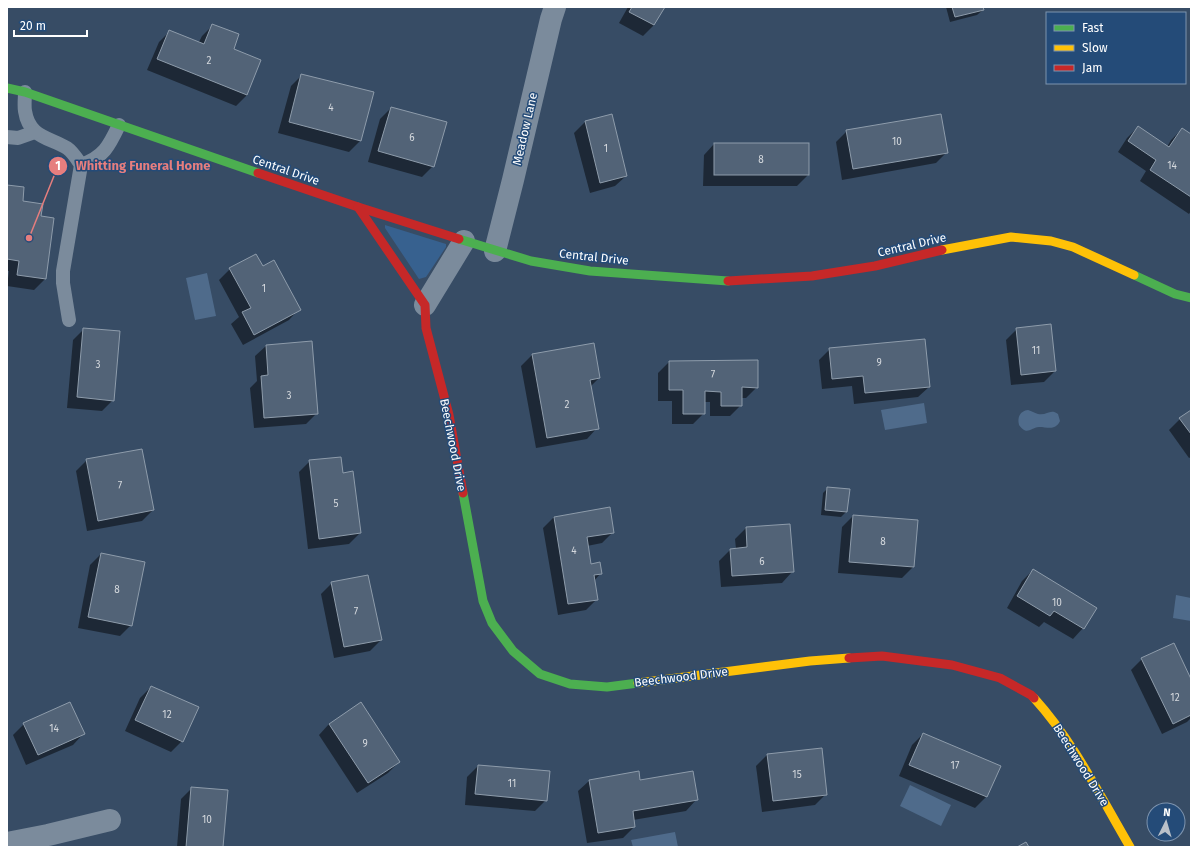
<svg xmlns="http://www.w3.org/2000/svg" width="1198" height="854" viewBox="0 0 1198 854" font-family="'Fira Sans',sans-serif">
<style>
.green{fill:#37618f}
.water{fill:#4f6b8b}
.shadow{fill:#0007}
.building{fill:#526377;stroke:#8e9cab}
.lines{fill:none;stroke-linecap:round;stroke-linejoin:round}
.lane{stroke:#7b8b9c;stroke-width:14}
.street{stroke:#7b8b9c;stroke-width:22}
.fast{stroke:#4caf50;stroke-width:9}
.slow{stroke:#ffc107;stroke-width:9}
.jam{stroke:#c62828;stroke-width:9}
.labels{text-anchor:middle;stroke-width:3;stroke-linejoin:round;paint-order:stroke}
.number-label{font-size:10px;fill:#d4d8dd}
.street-label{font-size:12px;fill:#fff;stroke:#244b78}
.leader{fill:none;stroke:#e67e7e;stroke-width:1.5}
.callout-dot{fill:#e67e7e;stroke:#244b78;stroke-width:1.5}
.mark-label{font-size:12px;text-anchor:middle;font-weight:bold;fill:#fff}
.callout-label{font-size:13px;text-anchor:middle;font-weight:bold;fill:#e67e7e;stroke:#244b78;stroke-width:3;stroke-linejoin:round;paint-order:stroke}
</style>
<rect width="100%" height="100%" fill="#374c65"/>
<!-- green -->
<path class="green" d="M385,225l61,19v3l-20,30 -7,2 -34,-51z"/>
<!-- water -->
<g class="water">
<path d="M207,273l9,43 -21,4 -9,-42z"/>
<path d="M924,403l3,20 -42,7 -4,-20z"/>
<path d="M1028,410c4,1 6,3 10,4 9,2 12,-6 20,0l2,7c-5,10 -12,6 -21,6 -9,1 -12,9 -20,-2 -2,-8 1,-14 9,-15z"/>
<path d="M1176,595l15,3v23l-18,-3z"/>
<path d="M910,785l41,20 -10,21 -41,-20z"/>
<path d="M675,832l3,15h-45l-2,-7z"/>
</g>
<!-- shadow -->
<g class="shadow">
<path d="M628,7h35l-9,18 -11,11 -24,-13z"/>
<path d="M946,7h36l1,3 -6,5 -27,7z"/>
<path d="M213,25l34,70 -11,11 -89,-36 12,-28 11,-11 29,11 3,-6z"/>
<path d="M302,75l58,66 -11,11 -71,-19 13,-47z"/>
<path d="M391,108l42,58 -11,11 -54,-15 12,-43z"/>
<path d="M585,122l41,54 -11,10 -25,7 -16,-60z"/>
<path d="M1138,127l29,20 4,-7 11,-11 9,6v76l-2,3 -49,-33 6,-10 -28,-19 9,-14z"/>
<path d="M847,131l100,21 -11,11 -94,17 -6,-38z"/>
<path d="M714,144h94v31l-11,11h-94l1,-31z"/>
<path d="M7,186l14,16 19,15 5,62 -11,11 -27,-4 2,-15h-2z"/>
<path d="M262,268l37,41 -10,11 -46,25 -12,-21 8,-7 -20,-37 11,-11z"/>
<path d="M84,329l29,71 -11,11 -35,-3 6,-68z"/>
<path d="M1017,329l38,42 -11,11 -33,3 -5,-45z"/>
<path d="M311,342l6,71 -11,11 -52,4 -4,-40 7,-7 -2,-25 11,-10z"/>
<path d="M830,349l99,38 -11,10 -64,7 -2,-18 -30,3 -3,-29z"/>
<path d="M532,355l67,23 -9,9 7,41 -10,11 -51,9 -15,-82z"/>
<path d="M757,361v26l-11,11h-5v7l-11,11h-20v-14h-6v11l-11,11h-21v-23h-14v-28l11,-11z"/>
<path d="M1191,411v46l-2,1 -20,-28 11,-11z"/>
<path d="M87,460l66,50 -11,11 -55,10 -11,-60z"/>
<path d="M310,461l32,13 18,59 -11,11 -41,5 -9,-77z"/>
<path d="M828,488l19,23 -6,6 -20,-2 2,-22z"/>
<path d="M609,508l4,24 -11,11 -15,3 3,19 11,8 -7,8 3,18 -11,11 -28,5 -15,-87 11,-11z"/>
<path d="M853,516l60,51 -11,11 -64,-5 4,-46z"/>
<path d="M746,528l46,44 -10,11 -61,4 -2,-26 11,-11 6,-1 -1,-10z"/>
<path d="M101,554l30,71 -11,11 -42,-8 12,-63z"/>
<path d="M1033,570l50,58 -10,11 -29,-17 -5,5 -32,-19 15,-27z"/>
<path d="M332,583l49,57 -11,11 -36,7 -13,-64z"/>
<path d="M1142,659l49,22v37l-4,4 -25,12 -31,-64z"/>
<path d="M151,687l31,54 -11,11 -46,-21 15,-33z"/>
<path d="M24,724l59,10 -10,11 -47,20 -13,-30z"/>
<path d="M329,724l70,38 -11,11 -31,20 -38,-58z"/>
<path d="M923,734l76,32 -13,31 -11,11 -76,-32 13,-31z"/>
<path d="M767,755l59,39 -11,11 -53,7 -6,-46z"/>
<path d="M478,766l68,34 -11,11 -70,-6 2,-28z"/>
<path d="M589,781h51l56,19 -10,11 -53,9 1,7 -11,11 -36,5 -9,-52z"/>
<path d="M192,788l30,59h-45l4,-48z"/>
</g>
<!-- building -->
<g class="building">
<path d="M632,7h33l-11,18 -25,-13z"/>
<path d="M952,7h31l1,3 -29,7z"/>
<path d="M212,24l27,10 -5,15 27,11 -14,35 -90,-36 12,-29 35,14z"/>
<path d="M301,74l73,18 -13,49 -72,-19z"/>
<path d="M391,107l56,15 -13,45 -56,-16z"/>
<path d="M612,114l15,62 -27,7 -15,-62z"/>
<path d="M941,114l7,39 -95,16 -7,-39z"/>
<path d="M1138,126l31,21 13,-19 9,6v63l-41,-27 6,-10 -28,-19z"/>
<rect x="714" y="143" width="95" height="32"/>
<path d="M7,185l17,2 -1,14 20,3 -2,12 13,2 -8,61 -29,-4 2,-14 -12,-2z"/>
<path d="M256,254l7,12 11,-6 27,50 -47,25 -12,-23 9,-4 -22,-40z"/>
<path d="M1051,324l5,47 -35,4 -5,-47z"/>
<path d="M83,328l37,3 -6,70 -37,-4z"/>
<path d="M925,339l5,48 -65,6 -2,-17 -31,3 -3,-31z"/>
<path d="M312,341l6,73 -54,4 -3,-42 7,-1 -2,-30z"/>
<path d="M594,343l6,35 -10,2 9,49 -52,9 -15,-84z"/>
<path d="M758,360v28l-16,-1v19h-21v-14l-16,-1v23h-22v-24h-14v-29z"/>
<path d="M1191,410v24l-12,-16z"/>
<path d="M142,449l12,61 -56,11 -12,-62z"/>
<path d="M341,457l2,16 10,-2 8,62 -42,6 -10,-79z"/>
<path d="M827,487l23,2 -3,23 -22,-2z"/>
<path d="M610,507l4,26 -27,4 4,27 9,-2 2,12 -8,1 4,25 -30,4 -14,-87z"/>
<path d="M853,515l65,5 -4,47 -65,-5z"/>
<path d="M790,524l4,48 -62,4 -2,-27 17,-2 -1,-20z"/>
<path d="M101,553l44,9 -13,64 -44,-9z"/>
<path d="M1033,569l64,39 -13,21 -30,-18 -4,5 -33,-20z"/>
<path d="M368,575l14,65 -38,7 -13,-65z"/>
<path d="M1174,643l17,36v36l-18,9 -32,-66z"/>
<path d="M151,686l48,21 -16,35 -48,-22z"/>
<path d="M70,702l15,32 -47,21 -15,-32z"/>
<path d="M361,702l39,60 -32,21 -39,-59z"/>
<path d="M923,733l78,33 -14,31 -78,-32z"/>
<path d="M822,748l5,47 -54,6 -6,-47z"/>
<path d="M478,765l72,6 -3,30 -72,-7z"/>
<path d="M639,771l1,9 53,-9 5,29 -65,11 2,16 -37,6 -9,-53z"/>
<path d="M191,787l37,3 -5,57h-37z"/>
<path d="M1026,842l3,5h-12z"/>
</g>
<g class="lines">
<!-- lane -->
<g class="lane">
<path d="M25,92c0,6 -1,13 0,19 4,26 23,26 42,37 6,4 10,11 14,17l-18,106v12l6,37"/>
<path d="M7,137l11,1 17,-6"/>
<path d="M81,165c23,-8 28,-19 38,-40"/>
</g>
<!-- street -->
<g class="street">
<path d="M495,251l18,-71 38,-161 4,-12"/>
<path d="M425,305l39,-64"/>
<path d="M7,843l41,-8 62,-15"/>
</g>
<!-- fast -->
<g class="fast">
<path d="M7,88l18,4 233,81"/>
<path d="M459,239l72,22 59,10 138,10"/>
<path d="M1134,275l41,19 16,4"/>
<path d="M463,493l20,108 9,22 21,28 27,23 30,10 37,3 31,-4"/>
</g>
<!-- slow -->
<g class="slow">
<path d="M942,250l69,-13 40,4 22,6 61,28"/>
<path d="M638,683l172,-22 39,-3"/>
<path d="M1034,698c40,44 66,98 96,149"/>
</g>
<!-- jam -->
<g class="jam">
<path d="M258,173l100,34 101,32"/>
<path d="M358,207l67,98 1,23 23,87 14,78"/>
<path d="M728,281l84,-5 63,-10 67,-16"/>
<path d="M849,658l33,-2 70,9 48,13 31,17 3,3"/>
</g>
</g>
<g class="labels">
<!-- number labels -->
<g class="number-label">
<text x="209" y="64">2</text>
<text x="331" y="111">4</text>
<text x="412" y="141">6</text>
<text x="897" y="145">10</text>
<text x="606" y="152">1</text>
<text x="761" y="163">8</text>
<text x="1172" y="169">14</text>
<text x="264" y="292">1</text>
<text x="1036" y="354">11</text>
<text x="879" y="366">9</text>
<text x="98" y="368">3</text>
<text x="713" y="378">7</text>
<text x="289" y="399">3</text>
<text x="567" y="408">2</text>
<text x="120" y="489">7</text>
<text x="336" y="507">5</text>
<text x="883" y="545">8</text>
<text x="574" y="554">4</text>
<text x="762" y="565">6</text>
<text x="117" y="593">8</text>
<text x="1057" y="606">10</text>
<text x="356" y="615">7</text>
<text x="1175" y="701">12</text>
<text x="167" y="718">12</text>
<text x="54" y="732">14</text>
<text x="365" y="747">9</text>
<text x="955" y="769">17</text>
<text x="797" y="778">15</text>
<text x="512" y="787">11</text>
<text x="207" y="823">10</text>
</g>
<!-- street labels -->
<g class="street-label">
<text transform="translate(525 129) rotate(-77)" y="4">Meadow Lane</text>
<text transform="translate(286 170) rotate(19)" y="4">Central Drive</text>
<text transform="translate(912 245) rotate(-13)" y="4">Central Drive</text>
<text transform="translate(594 257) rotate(6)" y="4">Central Drive</text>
<text transform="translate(453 445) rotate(79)" y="4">Beechwood Drive</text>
<text transform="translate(681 677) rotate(-7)" y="4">Beechwood Drive</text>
<text transform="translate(1081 765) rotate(58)" y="4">Beechwood Drive</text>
</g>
</g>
<!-- callouts -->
<path class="leader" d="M29 238L58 166"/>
<g class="callout-dot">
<circle cx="29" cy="238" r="4"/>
<circle cx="58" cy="166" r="10"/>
</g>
<g class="mark-label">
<text x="58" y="170">1</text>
</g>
<g class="callout-label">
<text x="143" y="170">Whitting Funeral Home</text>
</g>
<!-- border -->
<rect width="1198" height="854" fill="none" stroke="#ffffff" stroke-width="16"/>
<!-- legend -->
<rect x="1046" y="12" width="140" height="72" fill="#244b78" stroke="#7c93ae"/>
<rect x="1054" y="25" width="20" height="6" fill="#4caf50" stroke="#7c93ae"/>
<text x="1082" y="32" font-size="12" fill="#ffffff">Fast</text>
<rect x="1054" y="45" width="20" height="6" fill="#ffc107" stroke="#7c93ae"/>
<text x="1082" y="52" font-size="12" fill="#ffffff">Slow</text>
<rect x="1054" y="65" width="20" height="6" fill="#c62828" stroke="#7c93ae"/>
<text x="1082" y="72" font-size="12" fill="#ffffff">Jam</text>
<!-- north arrow -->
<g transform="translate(1166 822) rotate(5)"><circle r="19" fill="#244b78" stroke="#7c93ae"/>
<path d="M0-3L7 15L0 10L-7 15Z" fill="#b9c0c9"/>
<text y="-6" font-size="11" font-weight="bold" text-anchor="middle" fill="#ffffff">N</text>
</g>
<!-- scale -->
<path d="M14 30v6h73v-6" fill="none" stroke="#ffffff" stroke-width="2"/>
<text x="20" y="30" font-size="12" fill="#ffffff" stroke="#244b78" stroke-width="3" paint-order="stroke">20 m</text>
</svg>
